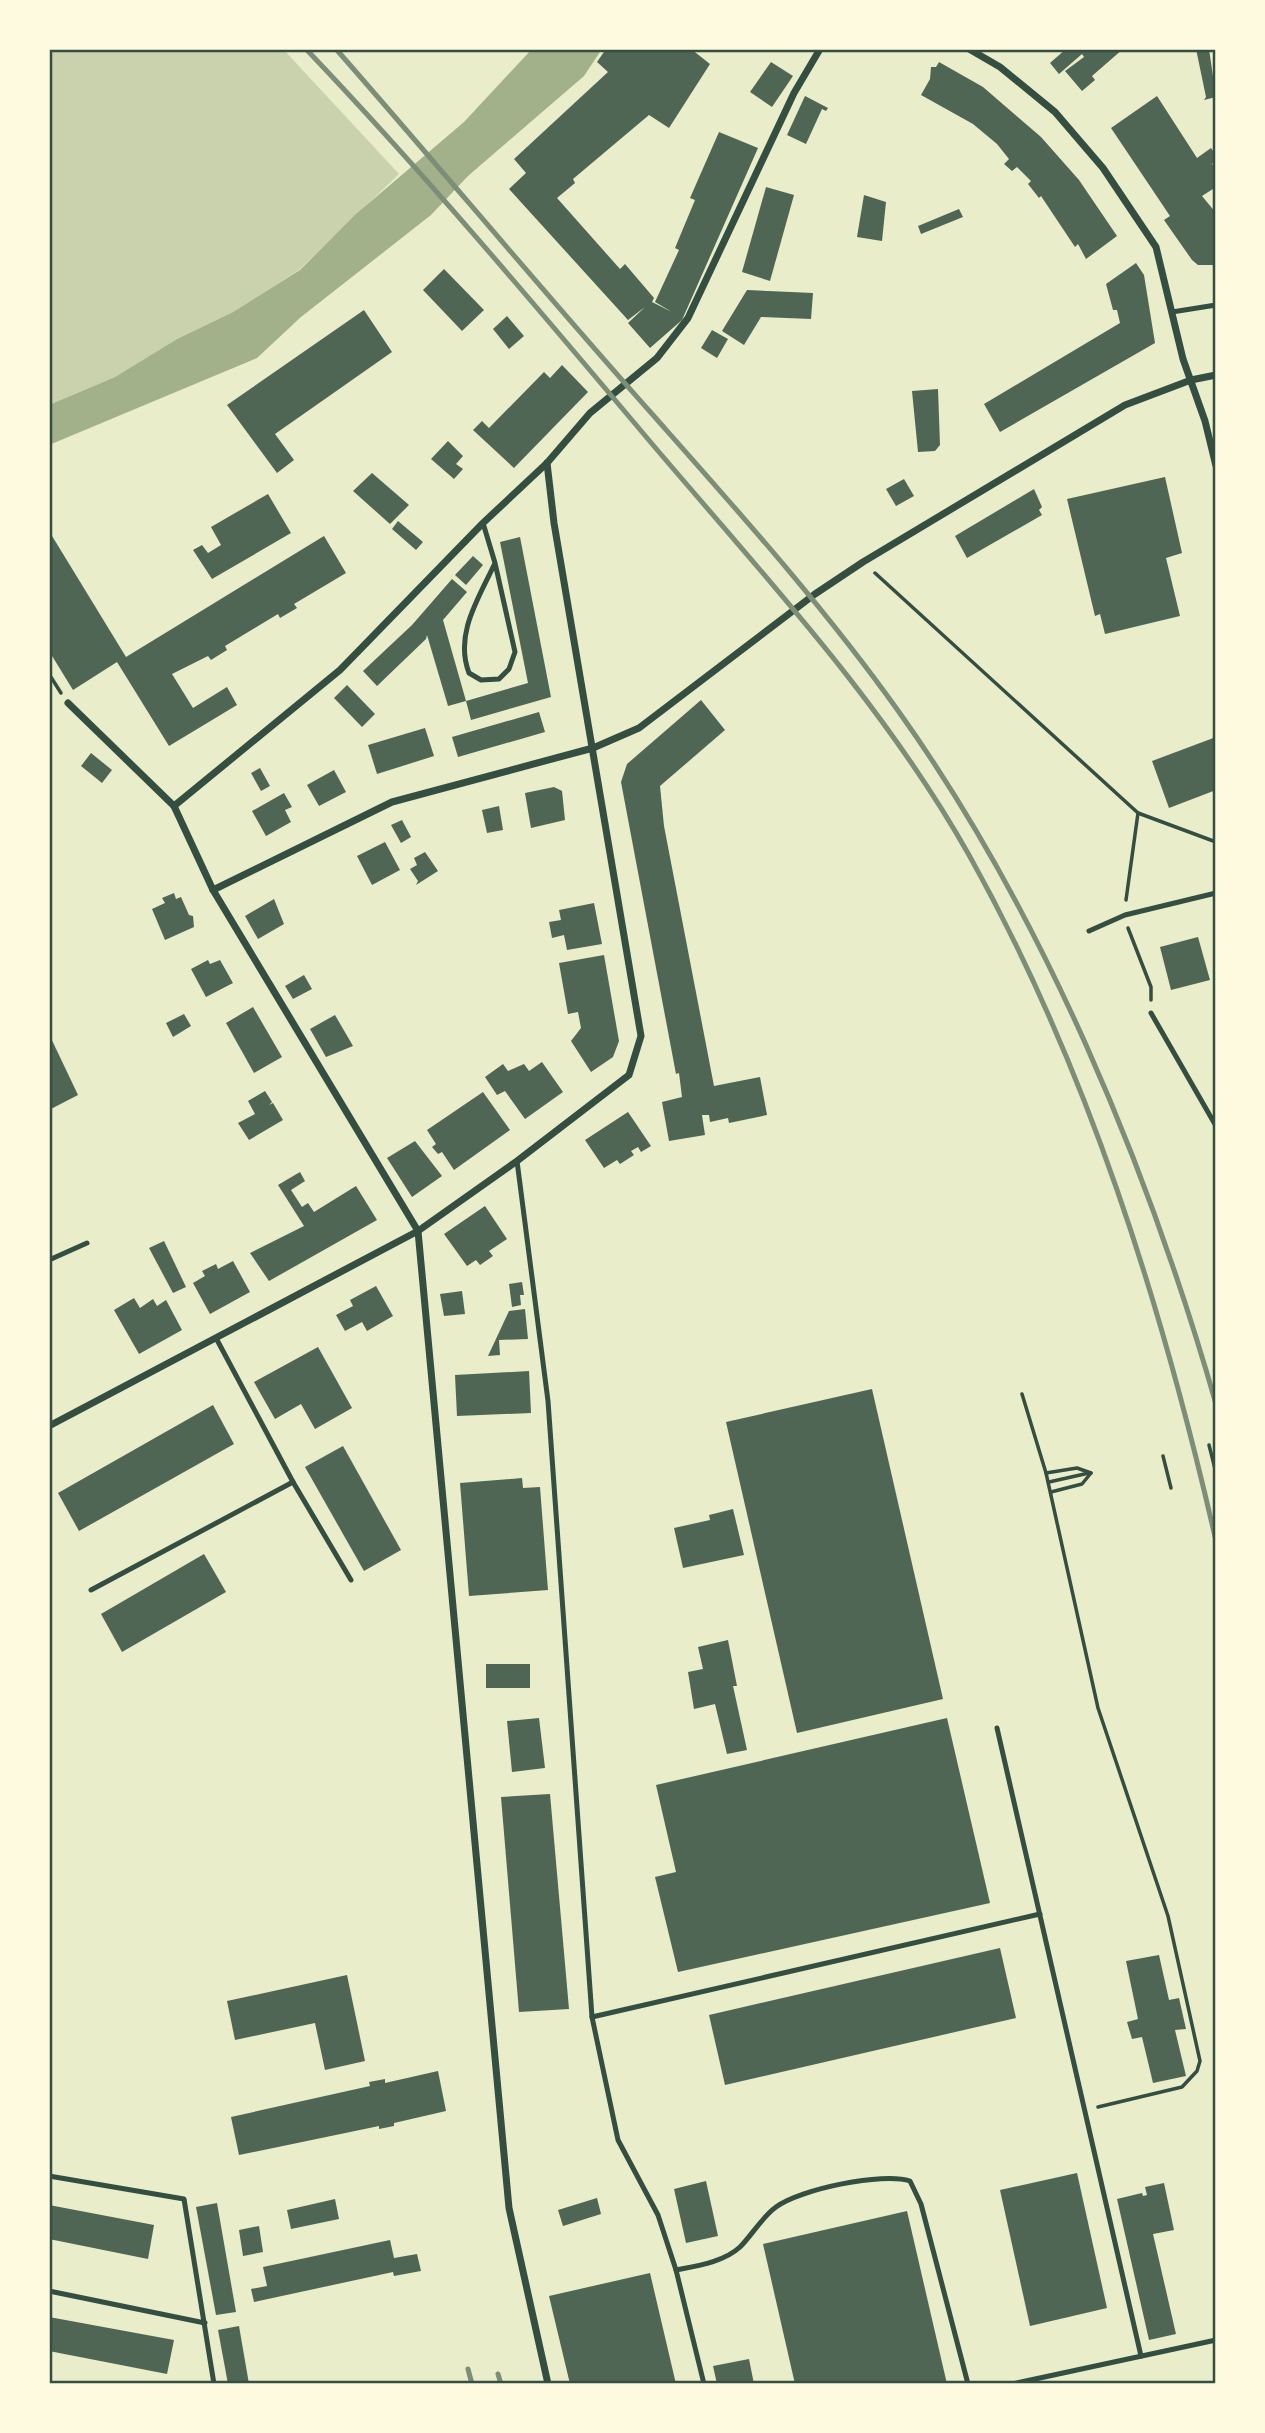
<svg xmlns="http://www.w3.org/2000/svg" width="1265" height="2433" viewBox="0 0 1265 2433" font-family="Mulish,sans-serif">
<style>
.green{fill:#cad2ad}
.water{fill:#a3b18a}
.building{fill:#4f6655}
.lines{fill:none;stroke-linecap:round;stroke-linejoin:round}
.path{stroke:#344e41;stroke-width:3.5}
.service{stroke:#344e41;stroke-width:5}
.minor{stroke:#344e41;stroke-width:7}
.rail{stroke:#7c8e77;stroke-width:5}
.neatline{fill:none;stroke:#344e41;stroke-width:2.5}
</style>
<rect width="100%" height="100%" fill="#e9edc9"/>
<!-- green -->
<path class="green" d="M49,49h234l116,125 -100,96 -66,42 -56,27 -62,38 -66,28z"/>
<!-- water -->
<path class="water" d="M532,49h70l-18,27 -116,100 -37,39 -130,102 -44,41 -208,87v-40l66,-28 62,-38 56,-27 67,-42 56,-56 108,-92z"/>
<!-- building -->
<g class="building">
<path d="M606,49h85l19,15 -41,64 -20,-13 -76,64 2,4 -18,15 63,71 5,-5 29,34 -2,4 20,10 -17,-10 24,-52 -4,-2 20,-48 -5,-2 29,-66 39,16 -76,172 -32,28 -22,-25 17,-16 -17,13 -119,-131 17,-16 -12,-14 94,-87 -11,-10z"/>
<path d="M1066,49h57l-31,27 3,4 -13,11 -17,-20 19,-14 -2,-3 -23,20 -9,-11z"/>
<path d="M1196,49h13l7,48 -12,3 2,-3z"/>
<path d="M771,62l22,14 -21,31 -22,-15z"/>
<path d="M939,62l44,25 58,50 38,43 38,56 -31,23 -8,-15 -3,3 -34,-51 -2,2 -11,-14 3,-3 -14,-14 -5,4 -8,-7 5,-5 -12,-15 -24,-20 -52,-29 9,-16 1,-12h5z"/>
<path d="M805,96l23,12 -2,3 -4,-2 -16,35 -19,-9z"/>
<path d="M1157,96l40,62 14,-10 5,7v6l-4,3 4,5v18l-14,9 14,17v52h-18l-6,-5 -28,-40 6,-4 -59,-88z"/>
<path d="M766,187l28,8 -24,86 -28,-9z"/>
<path d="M864,195l22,7 -4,39 -25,-4z"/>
<path d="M959,209l4,8 -42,17 -3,-8z"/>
<path d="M1136,263l8,12 11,68 -155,89 -16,-28 136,-81 -3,-13h-4l-7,-26z"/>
<path d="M444,269l40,41 -22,21 -39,-41z"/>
<path d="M747,290l66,3 -2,26 -50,-2 -17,28 -22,-14z"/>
<path d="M364,310l28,42 -117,82 19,26 -17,13 -50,-68z"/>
<path d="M507,316l17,20 -15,13 -16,-20z"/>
<path d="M712,330l16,9 -11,19 -16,-10z"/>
<path d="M562,365l26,27 -74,76 -41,-38 9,-9 7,7 55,-56 6,6z"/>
<path d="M938,389l2,56 -5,6 -17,1 -6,-61z"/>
<path d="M448,441l15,15 -7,8 7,5 -9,10 -23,-20z"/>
<path d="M372,473l37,32 -19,19 -37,-33z"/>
<path d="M1165,477l17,76 -16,5 14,58 -75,18 -5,-20 -5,2 -28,-117z"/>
<path d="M904,479l10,17 -18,10 -10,-17z"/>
<path d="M1034,489l8,18 -3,3 3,5 -75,43 -12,-22z"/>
<path d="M268,494l23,39 -79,46 -19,-29 9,-5 6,8 13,-8 -10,-18z"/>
<path d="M398,521l25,21 -7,8 -24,-21z"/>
<path d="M49,531l77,126 198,-121 22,37 -52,31 3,4 -17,10 -2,-4 -53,32 2,4 -16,10 -3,-4 -36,18 21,34 34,-21 10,18 -68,41 -52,-84 -44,28 -24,-39z"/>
<path d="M520,537l31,160 -80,23 -5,-19 62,-18 -28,-141z"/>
<path d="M473,556l10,9 -17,20 -11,-10z"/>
<path d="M452,579l15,13 -24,28 23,81 -18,5 -21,-71 -1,4 -49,47 -14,-15 49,-46z"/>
<path d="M347,685l28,29 -13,13 -28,-29z"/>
<path d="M701,700l24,30 -65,56 4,40 50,260 46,-9 7,38 -38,8 -1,-5 -18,4 -1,-7h-7l3,20 -36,6 -7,-39 20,-5 -3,-24 -3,1 -55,-292 6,-18z"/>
<path d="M539,712l6,20 -87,25 -6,-20z"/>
<path d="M425,728l9,28 -57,18 -9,-29z"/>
<path d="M1216,737v53l-47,18 -17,-47z"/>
<path d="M91,753l21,17 -10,13 -21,-17z"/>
<path d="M260,768l10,18 -9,5 -10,-18z"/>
<path d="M334,770l12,22 -27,14 -12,-21z"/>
<path d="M554,787l8,4 3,29 -34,8 -6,-35z"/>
<path d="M284,793l8,14 -7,3 6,12 -25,14 -14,-25z"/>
<path d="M499,806l4,24 -16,3 -5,-23z"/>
<path d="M402,820l9,17 -10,6 -10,-18z"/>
<path d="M385,842l15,28 -28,15 -15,-29z"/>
<path d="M425,852l13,19 -22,14 2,-4 -8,-12 7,-4 -3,-7z"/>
<path d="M174,893l2,6 5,-2 8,18 4,1 1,11 -29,13 -13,-31 13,-6 -3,-5z"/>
<path d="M274,899l10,25 -26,15 -13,-23z"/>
<path d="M594,903l8,41 -35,6 -3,-15 -12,3 -3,-16 12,-2 -2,-10z"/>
<path d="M1198,937l12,43 -39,10 -11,-43z"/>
<path d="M604,955l15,86 -6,16 -22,15 -20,-31 10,-13 -3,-16 -10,2 -9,-51z"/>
<path d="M208,960l2,4 10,-4 13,23 -27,14 -15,-28z"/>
<path d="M304,975l8,14 -19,10 -8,-13z"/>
<path d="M253,1007l29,50 -28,16 -28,-50z"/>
<path d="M184,1014l7,12 -18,11 -7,-14z"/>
<path d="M335,1015l18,31 -27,11 -16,-28z"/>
<path d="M49,1034l29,61 -29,15z"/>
<path d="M542,1062l21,30 -38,27 -20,-28 -8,4 -12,-18 18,-13 5,7 16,-7 5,7z"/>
<path d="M265,1091l7,11 -3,3 4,-2 10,17 -34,20 -11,-17 17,-9 -7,-13z"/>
<path d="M483,1092l27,38 -56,40 -12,-18 -4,2 -6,-7 4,-3 -9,-14z"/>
<path d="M628,1112l23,34 -10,6 -3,-5 -7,4 3,4 -14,9 -3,-4 -13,8 -19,-28z"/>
<path d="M415,1141l27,35 -30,21 -25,-39z"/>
<path d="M300,1172l5,9 -14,9 11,17 6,-4 6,9 42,-26 21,34 -108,61 -19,-28 54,-27 -26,-41z"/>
<path d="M485,1206l22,33 -18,12 4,5 -13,9 -4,-5 -9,6 -23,-32z"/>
<path d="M164,1241l22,46 -13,6 -24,-45z"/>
<path d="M233,1261l17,31 -40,22 -17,-31 12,-7 -3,-5 14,-7 2,5z"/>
<path d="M522,1282l2,13h-4l1,10 -9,2 -3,-23z"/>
<path d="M376,1286l17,30 -26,15 -5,-9 -17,9 -9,-16 17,-9 -3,-6z"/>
<path d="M462,1291l3,23 -21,2 -4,-22z"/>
<path d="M134,1298l6,10 13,-9 4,7 9,-6 16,30 -43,24 -25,-44z"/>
<path d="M525,1309l3,30 -29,1 1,15 -12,1 21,-45z"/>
<path d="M318,1347l34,61 -37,21 -14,-25 -26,15 -21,-37z"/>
<path d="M529,1371l2,42 -74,3 -2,-41z"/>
<path d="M872,1389l71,310 -146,34 -71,-311z"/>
<path d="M213,1405l21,39 -155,87 -21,-38z"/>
<path d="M343,1446l58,104 -37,21 -59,-104z"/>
<path d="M522,1478l1,10 17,-1 8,103 -79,6 -9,-113z"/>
<path d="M733,1509l11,46 -61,13 -9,-40 36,-8 -1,-5z"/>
<path d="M204,1554l22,38 -104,60 -21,-38z"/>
<path d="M728,1640l9,46h-4l14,64 -20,4 -12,-50 -21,5 -6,-37 15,-3 -5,-22z"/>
<rect x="486" y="1664" width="44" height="24"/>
<path d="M539,1718l6,50 -33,4 -5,-51z"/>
<path d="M947,1718l43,185 -312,69 -23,-95 21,-5 -20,-87z"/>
<path d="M550,1794l19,215 -50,3 -18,-215z"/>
<path d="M1000,1948l16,70 -291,67 -16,-70z"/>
<path d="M1159,1955l10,45 10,-2 7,31 -11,1 11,46 -33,7 -11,-46 -10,2 -5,-17 11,-3 -12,-58z"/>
<path d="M347,1975l18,86 -40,9 -10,-47 -80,17 -8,-39z"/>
<path d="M438,2071l8,40 -52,12v3l-15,3v-3l-140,29 -8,-38 139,-31 -1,-4 16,-3v4z"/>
<path d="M1077,2173l30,135 -77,18 -30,-136z"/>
<path d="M706,2181l12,55 -32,7 -12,-54z"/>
<path d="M1164,2183l10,47 -21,4 23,100 -27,6 -32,-141 25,-6 1,3 4,-1 -2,-8z"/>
<path d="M597,2198l4,16 -38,12 -5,-16z"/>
<path d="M335,2199l4,20 -48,10 -4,-19z"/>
<path d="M217,2203l19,109 -20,3 -20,-108z"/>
<path d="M49,2205l105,20 -6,34 -99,-20z"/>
<path d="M907,2211l40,173h-152l-32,-140z"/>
<path d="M259,2226l4,26 -20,4 -4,-26z"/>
<path d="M390,2240l4,18 23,-4 4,17 -27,5 -1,-4 -139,30 -3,-13 16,-3 -4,-19z"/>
<path d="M650,2273l26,111h-106l-21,-88z"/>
<path d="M49,2317l125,23 -7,34 -118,-23z"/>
<path d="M239,2326l10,58h-21l-10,-54z"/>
<path d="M749,2359l5,25h-37l-4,-18z"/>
</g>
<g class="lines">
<!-- path -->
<g class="path">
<path d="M875,573l263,240 78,29"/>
<path d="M49,674l12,19"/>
<path d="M1126,900l12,-87"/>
<path d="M1128,928l23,59v13"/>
<path d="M1022,1394l24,79 52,235 70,208 32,145 -3,10 -15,16 -84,20"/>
<path d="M1209,1445l7,28"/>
<path d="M1163,1456l8,32"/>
<path d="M1046,1473l31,-5 14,5"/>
<path d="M1049,1482l40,-9"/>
<path d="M1051,1492l31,-8 9,-11"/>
</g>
<!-- service -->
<g class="service">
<path d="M1172,312l44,-7"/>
<path d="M483,523l12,40 20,89 -6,17 -10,10 -18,1 -12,-7c-15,-39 10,-75 26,-110"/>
<path d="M1089,931l36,-16 91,-22"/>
<path d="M1151,1013l65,113"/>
<path d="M517,1161l31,240 44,616 26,123 40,75 18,55 28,114"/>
<path d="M49,1260l38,-17"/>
<path d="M216,1338l77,144 58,98"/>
<path d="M91,1590l202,-108"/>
<path d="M997,1728l144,628"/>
<path d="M592,2017l448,-103"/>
<path d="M49,2176l135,23 30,185"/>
<path d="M676,2270c20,-4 48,-8 64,-23 12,-12 22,-30 36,-40 24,-18 107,-35 134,-26l11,23 47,180"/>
<path d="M49,2291l156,32"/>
<path d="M1012,2384l204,-44"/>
</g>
<!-- minor -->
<g class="minor">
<path d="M969,49l31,18 55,45 48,56 53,79 27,112 22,62 11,45"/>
<path d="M68,703l106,103 39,84 205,341 91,977 39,176"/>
<path d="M174,806l166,-136 143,-147 64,-60 43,-50 67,-55 31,-40 106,-225 26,-44"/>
<path d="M213,890l179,-88 201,-54 46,-20 176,-134 48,-32 262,-157 66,-25 25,-5"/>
<path d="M49,1426l369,-195 99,-70 112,-86 12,-39 -87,-513 -7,-60"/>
</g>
<!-- rail -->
<g class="rail">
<path d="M306,49c121,127 234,262 347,396 112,132 231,259 316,410 119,213 193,450 247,686"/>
<path d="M336,49c106,121 210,246 317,366 85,96 172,193 246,297 144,202 249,455 317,692"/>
<path d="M468,2369l4,15"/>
<path d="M498,2374l3,10"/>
</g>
</g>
<!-- border -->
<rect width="1265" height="2433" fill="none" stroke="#fefae0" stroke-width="102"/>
<rect x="51" y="51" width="1163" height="2331" class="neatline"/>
</svg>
